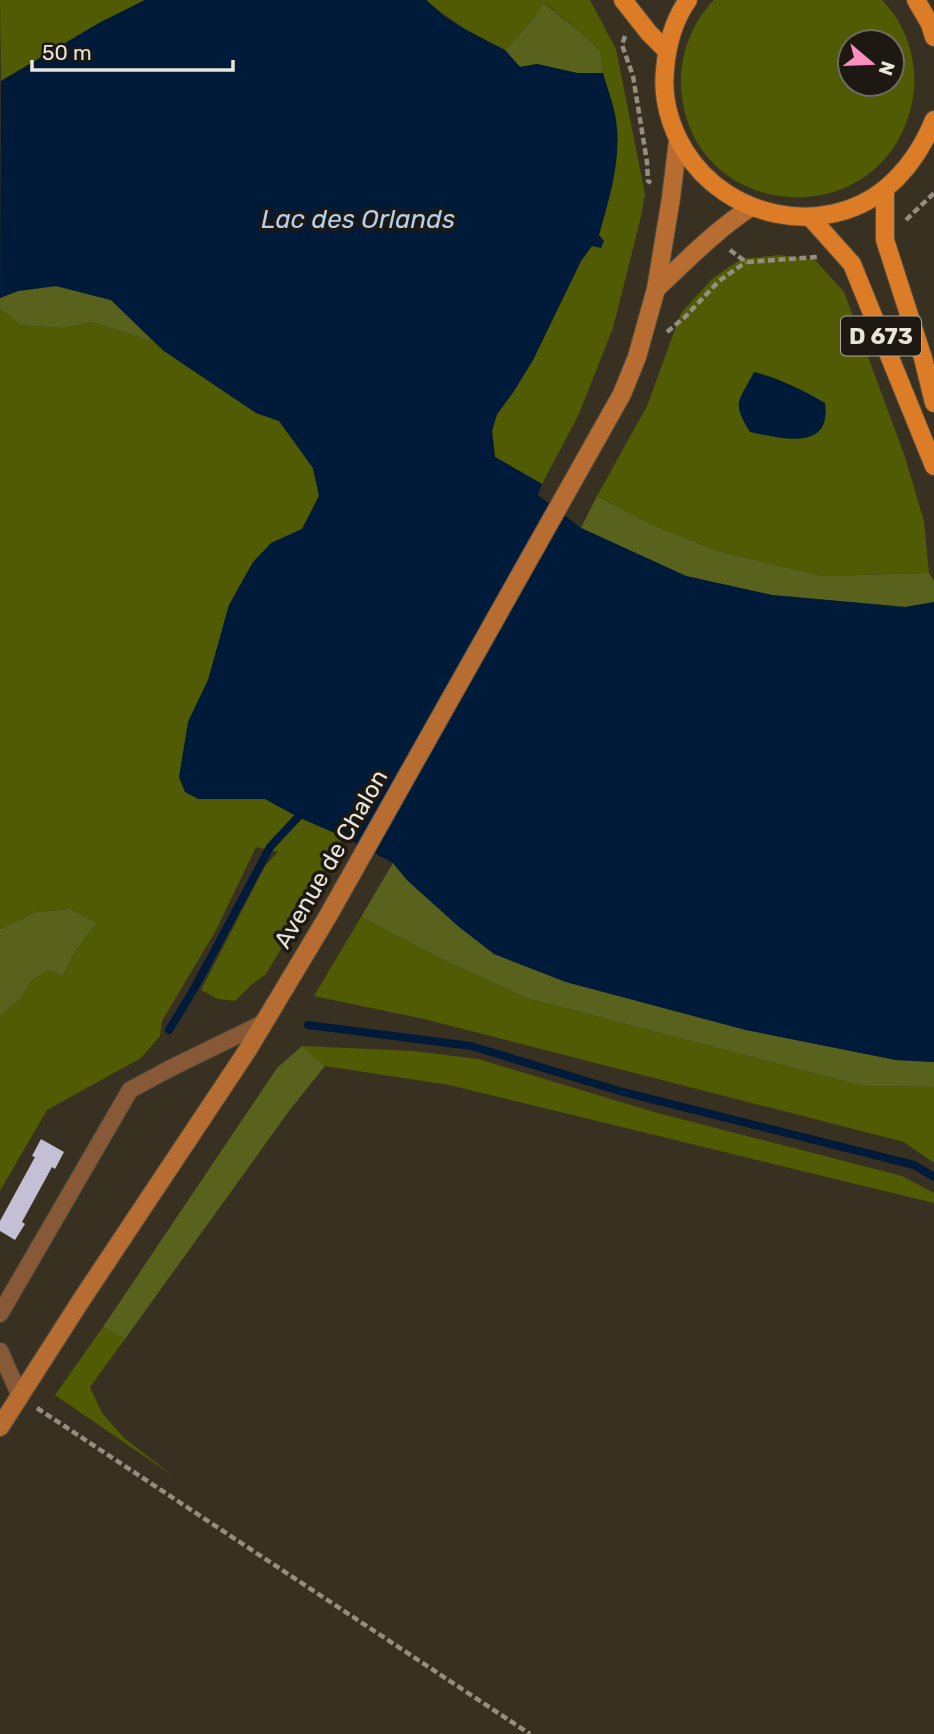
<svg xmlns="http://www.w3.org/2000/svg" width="934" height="1734" viewBox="0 0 934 1734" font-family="Rubik,sans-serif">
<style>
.green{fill:#515b04;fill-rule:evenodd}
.forest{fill:#58621c}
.water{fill:#001b39}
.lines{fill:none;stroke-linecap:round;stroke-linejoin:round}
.stream{stroke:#001b39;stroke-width:8}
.building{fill:#c4bfd4}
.lane-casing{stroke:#544e3f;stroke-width:18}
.secondary-casing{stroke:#544e3f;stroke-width:20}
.primary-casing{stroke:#544e3f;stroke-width:20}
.path{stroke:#938e81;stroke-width:4.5;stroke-dasharray:7 3.5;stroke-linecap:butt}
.lane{stroke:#885936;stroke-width:16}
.secondary{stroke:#b76d31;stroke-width:18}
.primary{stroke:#dc7c27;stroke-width:18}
.labels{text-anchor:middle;stroke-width:7;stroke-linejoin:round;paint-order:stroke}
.shield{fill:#1d1912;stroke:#aca89f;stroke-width:2}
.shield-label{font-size:23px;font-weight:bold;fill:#e9e5db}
.street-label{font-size:24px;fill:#e9e5db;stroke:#1d1912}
.water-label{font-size:26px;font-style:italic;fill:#b1d1f3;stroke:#1d1912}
</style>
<rect width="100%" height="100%" fill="#383121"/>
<!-- green -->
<g class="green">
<path d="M0,0h145l-46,23 -98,58z"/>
<path d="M426,0h164l26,49 29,145 -5,27 -27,107 -35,88 -36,68 -47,-27 -3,-26 5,-17 15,-20 21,-34 48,-99 18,-26 13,-47 5,-37 -1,-31 -13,-47 -3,-22 -20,-19 -35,-29 -11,15 -29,32c-29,-14 -55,-29 -79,-50z"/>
<path d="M714,0h168c26,26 38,67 30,103 -29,135 -223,121 -231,-16 -1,-32 10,-64 33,-87zM892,42v42h-42v-42z"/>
<path d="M780,255l35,5 29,32 60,162 20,67 5,52 -106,3 -102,-24 -71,-28 -53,-28 50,-90 34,-93 32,-35 28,-19z"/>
<path d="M0,308l20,17 44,3 28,-6 62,20 10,9 92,62 23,8 34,47 6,28 -17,33 -31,14 -42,62 -21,75 -20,42 9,77h68l33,18 46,20 -18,29 -10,24 -50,84 -15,11 -16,16 -17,-2 -17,-9 64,-124 13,-14 -22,-5 -40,83 -54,91 -2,15 -19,22 -94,52 -47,81v-175l20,-17 11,-18 18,-11 14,6 13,-26 21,-27 -27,-14 -34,3 -36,17z"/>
<path d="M361,917l85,44 80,37 337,88 71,1v76l-30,-21 -480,-123 -110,-23z"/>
<path d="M302,1046l112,5 64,8 176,53 248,64 32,17v10l-485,-118 -124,-19z"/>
<path d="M103,1327l22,12 -35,48 12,26 22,25 49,38 -118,-81z"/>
</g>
<!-- forest -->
<g class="forest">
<path d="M544,3l36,29 20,19 3,22h-26l-40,-9 -17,3 -15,-17 29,-32z"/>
<path d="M56,286l55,14 43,42 -62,-20 -28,6 -44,-3 -20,-17v-10l18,-7z"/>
<path d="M597,496l53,28 71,28 102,24 106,-3 5,8v21l-29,5 -133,-12 -86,-19 -105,-48z"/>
<path d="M393,863l14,17 51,46 36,28 72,28 180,48 150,30 38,2v25l-71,-1 -337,-88 -80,-37 -85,-44z"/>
<path d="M70,909l27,14 -21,27 -13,26 -14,-6 -18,11 -11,18 -20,17v-87l36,-17z"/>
<path d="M302,1046l23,20 -36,45 -164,228 -22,-12 174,-259z"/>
</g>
<!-- water -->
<g class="water">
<path d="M145,0h281l18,16 22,14 39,20 15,17 17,-3 40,9h26c4,15 11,32 13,47 6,39 -7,78 -17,115l5,6 -3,7 -9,-2 -11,15 -48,99 -21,34 -15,20 -5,17 3,26 47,27 -4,11 43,33 105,48 86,19 133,12 29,-5v460l-38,-2 -150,-30 -180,-48 -72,-28 -36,-28 -51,-46 -14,-17 -49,-26 -46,-20 -33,-18h-67l-13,-7 -6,-15 9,-55 20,-42 21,-75 24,-43 18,-19 31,-14 17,-33 -6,-28 -34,-47 -23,-8 -92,-62 -53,-51 -55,-14 -38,5 -18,7 1,-217 98,-58z"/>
<path d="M754,372c25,6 49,18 71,31 7,50 -45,35 -75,29 -19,-31 -11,-30 4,-60z"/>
</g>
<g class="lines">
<!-- stream -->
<g class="stream">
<path d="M308,1025l163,21 152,46 291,73 20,12"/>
<path d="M169,1030l25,-41 76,-142 28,-30"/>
</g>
</g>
<!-- building -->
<path class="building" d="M41,1139l23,13 -9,17 -3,-2 -30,55 3,2 -10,16 -15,-9v-10l35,-64 -3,-1z"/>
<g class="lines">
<!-- lane casing -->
<g class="lane-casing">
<g id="lane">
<path d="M0,1314l130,-224 41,-22 94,-46"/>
<path d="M0,1351l20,45"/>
</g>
</g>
<!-- secondary casing -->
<g class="secondary-casing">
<g id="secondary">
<path d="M656,289c30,-28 60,-59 95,-82"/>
<path d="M0,1427l82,-128 165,-248 81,-135 294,-522 15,-37 19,-68 15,-91 7,-58"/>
</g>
</g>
<!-- primary casing -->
<g class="primary-casing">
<g id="primary">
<path d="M623,0l26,33 17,17"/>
<path d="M688,0c-15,21 -21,45 -23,70 -3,28 5,57 20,81 41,67 138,88 200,38 23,-19 38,-42 49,-69"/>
<path d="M916,0l14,24 4,13"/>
<path d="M885,189v51l38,118 11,45"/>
<path d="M810,217l42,47 82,202"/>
</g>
</g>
<!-- path -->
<g class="path">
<path d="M625,36l-3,9 11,31 14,86 1,19 3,2"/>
<path d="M906,220l28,-27"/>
<path d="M730,250l16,12 72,-5"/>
<path d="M667,332l18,-15 34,-36 27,-19"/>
<path d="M37,1408l493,326"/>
</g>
<!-- lane -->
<use href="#lane" class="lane"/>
<!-- secondary -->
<use href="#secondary" class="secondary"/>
<!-- primary -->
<use href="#primary" class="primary"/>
</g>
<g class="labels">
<!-- shield labels -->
<rect class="shield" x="841" y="316.5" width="80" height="39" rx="5"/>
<g class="shield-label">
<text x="881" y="344">D 673</text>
</g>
<!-- street labels -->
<g class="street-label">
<text transform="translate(331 859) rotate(-60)" y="8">Avenue de Chalon</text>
</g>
<!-- water labels -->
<g class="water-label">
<text x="358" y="228">Lac des Orlands</text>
</g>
</g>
<!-- north arrow -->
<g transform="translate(871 63) rotate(109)"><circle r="33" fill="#1d1912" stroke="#6f6b62" stroke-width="2"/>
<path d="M0-5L12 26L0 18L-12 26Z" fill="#fd8ec0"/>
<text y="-10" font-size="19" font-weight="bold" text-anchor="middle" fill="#e9e5db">N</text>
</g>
<!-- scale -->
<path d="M32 60v10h201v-10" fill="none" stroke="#e9e5db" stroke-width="3.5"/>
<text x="42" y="60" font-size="21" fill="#e9e5db" stroke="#1d1912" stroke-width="5" paint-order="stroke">50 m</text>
</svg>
